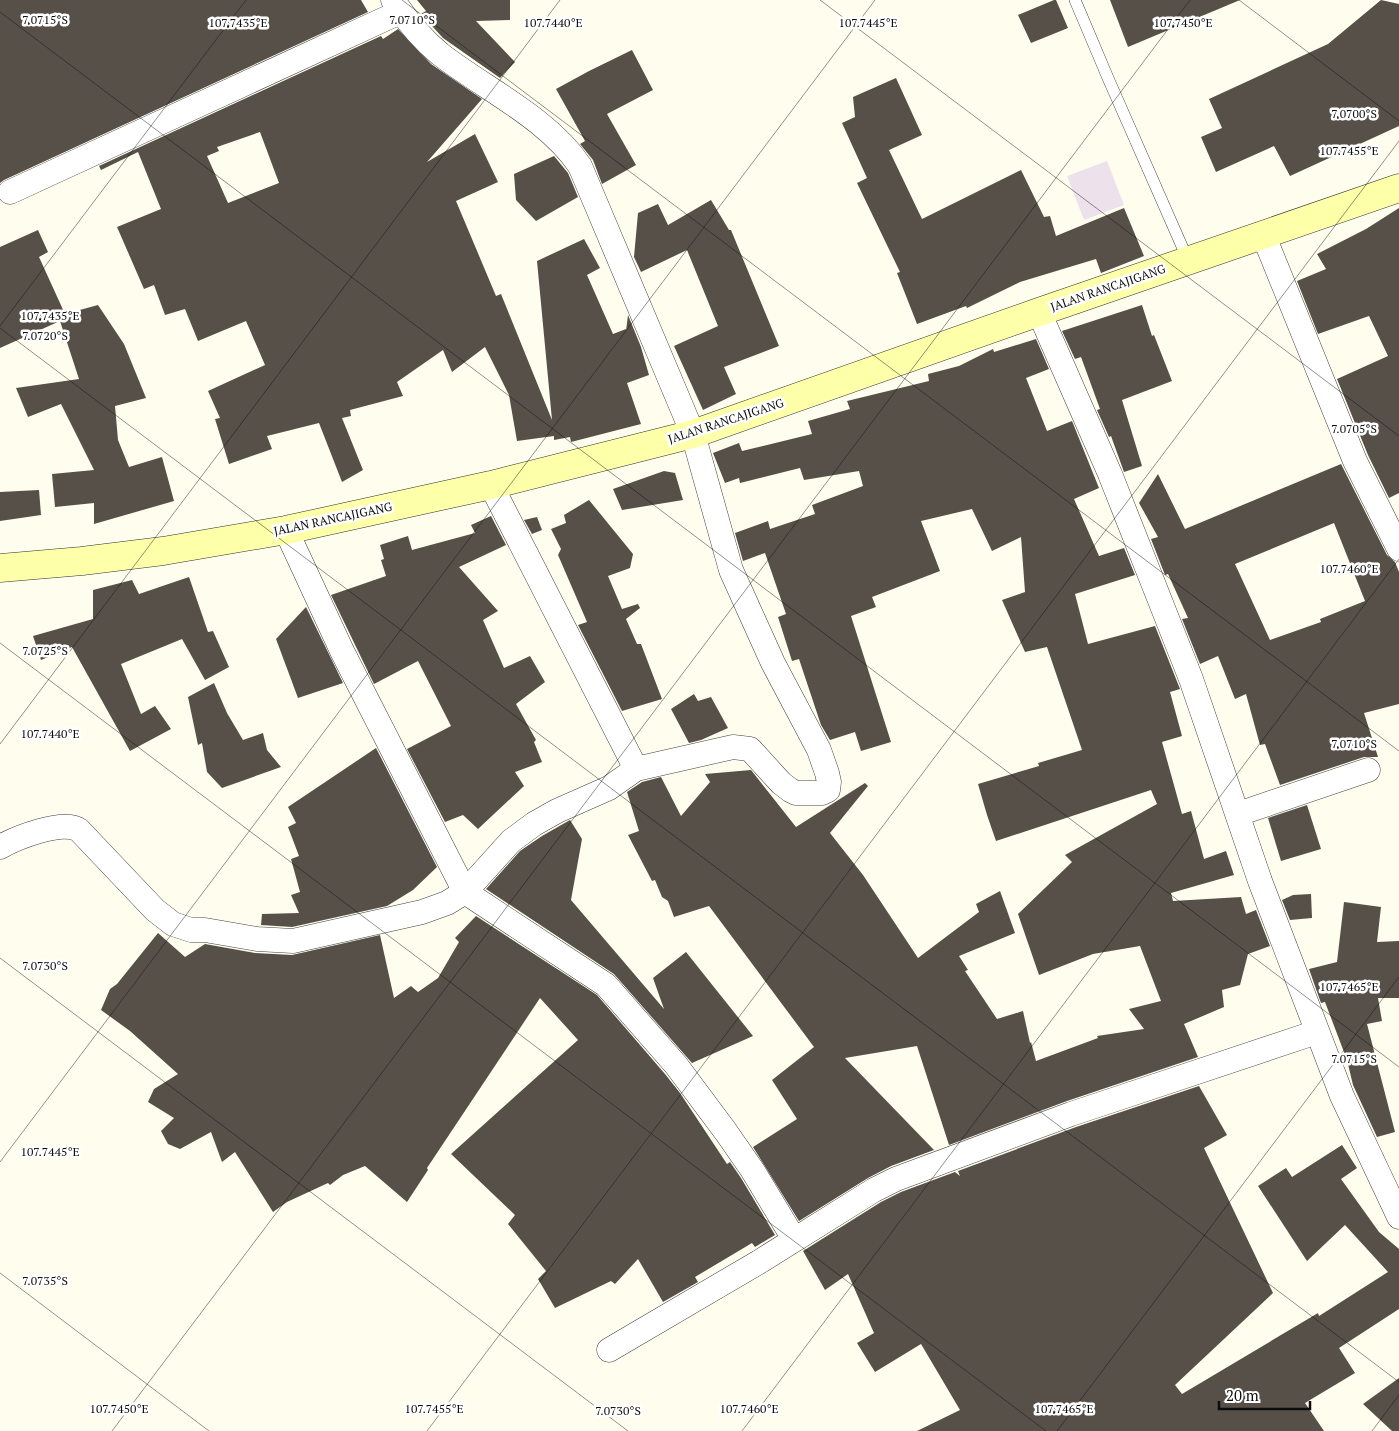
<svg xmlns="http://www.w3.org/2000/svg" width="1399" height="1431" viewBox="0 0 1399 1431" font-family="'PT Serif',serif">
<style>
.industrial{fill:#ede1ec}
.building{fill:#575049;fill-rule:evenodd}
.lines{fill:none;stroke-linecap:round;stroke-linejoin:round}
.lane-casing{stroke:#404040;stroke-width:12}
.street-casing{stroke:#404040;stroke-width:25}
.secondary-casing{stroke:#2f2f2f;stroke-width:29}
.lane{stroke:#fff;stroke-width:11}
.street{stroke:#fff;stroke-width:24}
.secondary{stroke:#fdffa9;stroke-width:28}
.ticks{fill:none;stroke:#0d0d0d;stroke-width:1;stroke-opacity:0.45}
.labels{text-anchor:middle;stroke-width:5;stroke-linejoin:round;paint-order:stroke}
.street-label{font-size:12px;fill:#0d0d0d;stroke:#fff}
.ticks-label{font-size:12px;text-anchor:middle;fill:#0d0d0d;stroke:#fff;stroke-width:5;stroke-linejoin:round;paint-order:stroke}
</style>
<rect width="100%" height="100%" fill="#fffeee"/>
<!-- industrial -->
<path class="industrial" d="M1107,161l17,44 -40,15 -17,-44z"/>
<!-- building -->
<g class="building">
<path d="M0,0h361l7,12 -364,168 -4,3z"/>
<path d="M417,0h93v20l-34,1 39,41 -15,16 -57,-40 -22,-24 5,-3z"/>
<path d="M1054,0h2l12,28 -37,15 -13,-28z"/>
<path d="M1110,0h130l-112,47z"/>
<path d="M1381,0l18,4v122l-109,50 -16,-30 -58,26 -15,-35 21,-9 -13,-29 119,-55z"/>
<path d="M398,29l33,35 51,35 -55,63 48,-28 23,48 -42,19 40,95 5,-2 51,126 -15,-159 47,-22 16,29 -13,7 26,59 13,-5v2l2,-16 13,32 8,28 -22,8 14,41 -70,18 -1,-5 -16,3v-4l-37,5 -8,-46 -24,-48 -33,25 -9,-22 -46,32 6,14 -53,14 1,6 -9,2 21,52 -21,12 -23,-59 -52,13 5,13 -43,15 -14,-45 5,-1 -12,-27 57,-26 -19,-44 -48,20 -13,-32 -20,6 -11,-30 -10,4 -27,-62 44,-18 -23,-57 -37,18 -2,-4 282,-130 2,3zM260,132l19,51 -51,20 -21,-47 12,-5 -2,-4z"/>
<path d="M632,50l21,40 -46,24 29,51 -34,19 -9,-24 -13,-16 5,-3 -29,-52 33,-18z"/>
<path d="M896,78l26,57 -33,15 33,69 99,-49 23,47 6,-1 6,20 68,-28 20,48 -43,17 -5,-14 -76,23 -53,26 -1,-2 -49,18 -20,-51 3,-1 -43,-89 10,-5 -25,-55 13,-6 -2,-20z"/>
<path d="M554,156l14,17 10,24 -42,24 -20,-21 -2,-26z"/>
<path d="M711,200l18,30h2l48,116 -55,21 12,27 -33,16 -29,-64 44,-20 -31,-76 -46,22 -7,-15 4,-44 20,-9 10,21z"/>
<path d="M1399,208v285l-10,5 -21,-43 -31,-76 51,-23 -19,-40 -51,18 -21,-53 29,-12 -9,-15 49,-25z"/>
<path d="M38,230l10,22 -9,5 26,57 33,-9 26,39 22,54 -31,8 3,34 11,27 33,-10 12,44 -80,23v-21l-39,4 -3,-33 42,-4 -33,-66 -33,13 -12,-29 63,-9 -19,-58 -60,27v-101z"/>
<path d="M1142,305l10,31 2,-1 18,46 -50,19 20,66 -18,6 -13,-36 -2,1 -12,-27 3,-1 -19,-52 -6,2 -13,-28z"/>
<path d="M1036,339l13,30 -23,9 21,53 25,-10 27,67 -25,11 25,57 25,-8 11,27 -60,19 13,50 67,-18 25,63 -10,3 12,44 -20,6 20,72 9,-3 13,48 22,-8 8,24 -63,18 2,8 68,-4 5,17 10,-4 14,36 -22,8 -8,31 -18,5 2,17 -40,17 14,33 -131,44 -118,44 -32,-99 -72,12 89,92 -43,16 -23,12 -69,43 -46,-74 44,-28 -25,-39 42,-33 -105,-141 -35,11 -6,-16 -6,-4 -7,-17 -3,1 -24,-46 11,-4 -12,-39 15,-10 19,-5 20,39 29,-34 -5,-8 46,-4 45,57 69,-44 3,3 -38,47 33,42 55,83 61,-46 -3,-8 24,-13 15,42 -56,23 9,14 -3,1 32,48 26,-8 7,32 1,-1 5,19 62,-23 -1,-2 47,-7 -15,-20 32,-8 -21,-55 -47,8 -54,21 -21,-61 54,-52 -7,-7 92,-51 -6,-14 -155,51 -9,-26 -9,-31 61,-18 -1,-3 44,-13 -35,-103 -22,5 -23,-52 23,-8 -4,-55 -29,14 -20,-42 -51,12 19,50 -68,26 4,10 -25,9 40,126 -30,9 -6,-19 -25,8 -9,-15 -22,-66 -7,2 -14,-44 8,-3 -21,-61 -22,8 -8,-28 33,-12 2,8 45,-15 -3,-9 51,-19 -4,-15 -55,9 -4,-12 -60,15 -1,-5 -14,5 -12,-30 26,-10 3,8 70,-17 -4,-13 42,-12 -3,-8 82,-20 -1,-7 31,-8 34,-17 1,3z"/>
<path d="M1341,464l46,91 8,7 4,10v132l-35,9 14,44h-14l-84,28 -15,-41 -5,1 -14,-51 -11,5 -17,-43 -18,8 -18,-45 6,-1 -20,-44 -3,1 -14,-36 7,-2 -19,-34 19,-29 27,55zM1334,523l31,78 -45,18 1,3 -51,18 -35,-76z"/>
<path d="M664,471l11,2 8,27 -61,10 -9,-21z"/>
<path d="M39,490l2,25 -41,6v-29z"/>
<path d="M589,500l44,54 -3,14 -22,8 14,33 16,-5 2,4 -14,11 11,25h4l21,55 -40,12 -44,-86 9,-3 -29,-67 3,-6 -10,-20 15,-6 -2,-8z"/>
<path d="M491,516l15,29 -47,22 39,44 -15,9 21,48 26,-12 15,26 -29,22 20,36 -2,2 8,20 -27,10 9,14 -46,43 -15,-14 -18,7 -38,-73 44,-23 -33,-65 -44,23 -43,-89 55,-19 -5,-16 3,-1 -4,-14 28,-9 4,14 63,-17 -4,-8z"/>
<path d="M537,517l5,13 -10,4 -8,-14z"/>
<path d="M189,577l19,55 5,-1 16,36 -24,13 -23,-41 -61,25 20,50 14,-8 16,23 -41,22 -58,-104 -31,13 -8,-24 60,-17v-29l39,-10 7,14z"/>
<path d="M306,607l37,76 -45,15 -22,-59z"/>
<path d="M214,683l13,30 16,27 20,-7 4,17 14,17 -59,21 -15,-16 -5,-29 -4,2 -10,-48z"/>
<path d="M694,694l4,7 13,-4 17,31 -27,12 -12,3 -18,-34z"/>
<path d="M376,748l61,119 -24,23 -26,16 -95,21 -31,-2 1,-11 37,-1 -8,-18 9,-3 -9,-33 8,-3 -11,-29 8,-4 -8,-16z"/>
<path d="M1307,805l14,44 -40,12 -13,-43z"/>
<path d="M570,820l12,19 -11,61 93,109 -11,-31 33,-26 67,84 -61,27 -78,-89 -128,-85 34,-38 22,-15z"/>
<path d="M1311,894l1,24 -22,2 -8,-20 11,-5z"/>
<path d="M1344,902l37,5 -4,35 22,-1v57h-21l4,23 -15,3 28,108 -18,5 -24,-52 -6,-25 -22,-58 -4,1 -12,-34 28,-7z"/>
<path d="M476,916l121,79 68,79 15,19 47,71 3,-2 11,16 34,57 -20,12 -3,-4 -57,34 3,5 -35,20 -25,-43 -23,25 -4,-3 -56,27 -17,-29 8,-8 -38,-47 7,-9 -64,-61 127,-114 -38,-42 -113,170 1,2 -21,32 -42,-36 -22,9 -13,10 -2,-2 -41,19 -14,10 -38,-60 -13,10 -11,-30 -31,17 -12,-5 -7,-13 13,-13 -26,-16 6,-13 24,-15 -48,-43 -29,-21 9,-21 7,-5 41,-51 27,24 20,-13 50,9 37,2 88,-20 14,63 17,-12 7,6 20,-14 21,-36 -4,-4z"/>
<path d="M1199,1086l28,49 -23,13 69,145 -98,92 7,9 136,-81 1,3 69,-44 -43,-47 -38,36 -49,-75 28,-18 6,9 50,-32 15,23 -16,11 38,53 20,17v60l-60,39 16,25 -50,30 19,28h-407l43,-21 -39,-66 -46,28 -18,-29 17,-10 -26,-59 -23,16 -22,-39 78,-49 20,-10 54,-20 5,4 -2,-5 118,-44z"/>
<path d="M1399,1378v53h-7l-29,-27z"/>
</g>
<g class="lines">
<!-- lane casing -->
<g class="lane-casing">
<path id="lane" d="M1075,0l33,78 80,182"/>
</g>
<!-- street casing -->
<g class="street-casing">
<g id="street">
<path d="M10,192l390,-180"/>
<path d="M1263,234l92,227 44,88"/>
<path d="M1039,312l71,162 81,205 69,202 82,215 57,121"/>
<path d="M491,485l145,284"/>
<path d="M286,530l56,121 123,241 141,93 70,80 50,67 27,39 41,68"/>
<path d="M1238,814l130,-44"/>
<path d="M0,847c16,-9 63,-28 79,-17l76,80 18,14 18,6h14l52,9 36,2 129,-29 25,-9 18,-11 46,-51 23,-17 23,-13 52,-23 27,-19 97,-22 17,2 31,34 9,7 6,3h26l6,-3 1,-8 -2,-9 -8,-23 -46,-87 -42,-93 -38,-136 -113,-268c-32,-48 -95,-77 -140,-112 -17,-14 -35,-36 -47,-54"/>
<path d="M609,1350l150,-88 115,-72 22,-11 175,-65 246,-82"/>
</g>
</g>
<!-- secondary casing -->
<g class="secondary-casing">
<path id="secondary" d="M0,568l82,-7 81,-10 123,-21 205,-45 202,-51 346,-122 360,-124"/>
</g>
<!-- lane -->
<use href="#lane" class="lane"/>
<!-- street -->
<use href="#street" class="street"/>
<!-- secondary -->
<use href="#secondary" class="secondary"/>
</g>
<!-- ticks -->
<path class="ticks" d="M402,0l997,751M820,0l579,436M1239,0l160,121M0,12l1399,1055M0,326l246,-326M0,328l1399,1054M0,643l1046,788M0,744l560,-744M0,958l628,473M0,1162l875,-1162M0,1273l209,158M112,1431l1078,-1431M427,1431l972,-1290M742,1431l657,-872M1057,1431l342,-454M1372,1431l27,-36"/>
<g class="labels">
<!-- street labels -->
<g class="street-label">
<text transform="translate(1108 288) rotate(-19)" y="4">JALAN RANCAJIGANG</text>
<text transform="translate(726 421) rotate(-18)" y="4">JALAN RANCAJIGANG</text>
<text transform="translate(333 519) rotate(-12)" y="4">JALAN RANCAJIGANG</text>
</g>
</g>
<g class="ticks-label">
<text x="45" y="24">7.0715°S</text>
<text x="412" y="24">7.0710°S</text>
<text x="238" y="27">107.7435°E</text>
<text x="553" y="27">107.7440°E</text>
<text x="868" y="27">107.7445°E</text>
<text x="1183" y="27">107.7450°E</text>
<text x="1354" y="118">7.0700°S</text>
<text x="1349" y="155">107.7455°E</text>
<text x="50" y="320">107.7435°E</text>
<text x="45" y="340">7.0720°S</text>
<text x="1354" y="433">7.0705°S</text>
<text x="1349" y="573">107.7460°E</text>
<text x="45" y="655">7.0725°S</text>
<text x="50" y="738">107.7440°E</text>
<text x="1354" y="748">7.0710°S</text>
<text x="45" y="970">7.0730°S</text>
<text x="1349" y="991">107.7465°E</text>
<text x="1354" y="1063">7.0715°S</text>
<text x="50" y="1156">107.7445°E</text>
<text x="45" y="1285">7.0735°S</text>
<text x="119" y="1413">107.7450°E</text>
<text x="434" y="1413">107.7455°E</text>
<text x="749" y="1413">107.7460°E</text>
<text x="1064" y="1413">107.7465°E</text>
<text x="618" y="1415">7.0730°S</text>
</g>
<!-- scale -->
<path d="M1219 1401v8h91v-8" fill="none" stroke="#0d0d0d" stroke-width="2.5"/>
<text x="1226" y="1401" font-size="15" fill="#0d0d0d" stroke="#ffffff" stroke-width="4" paint-order="stroke">20 m</text>
</svg>
